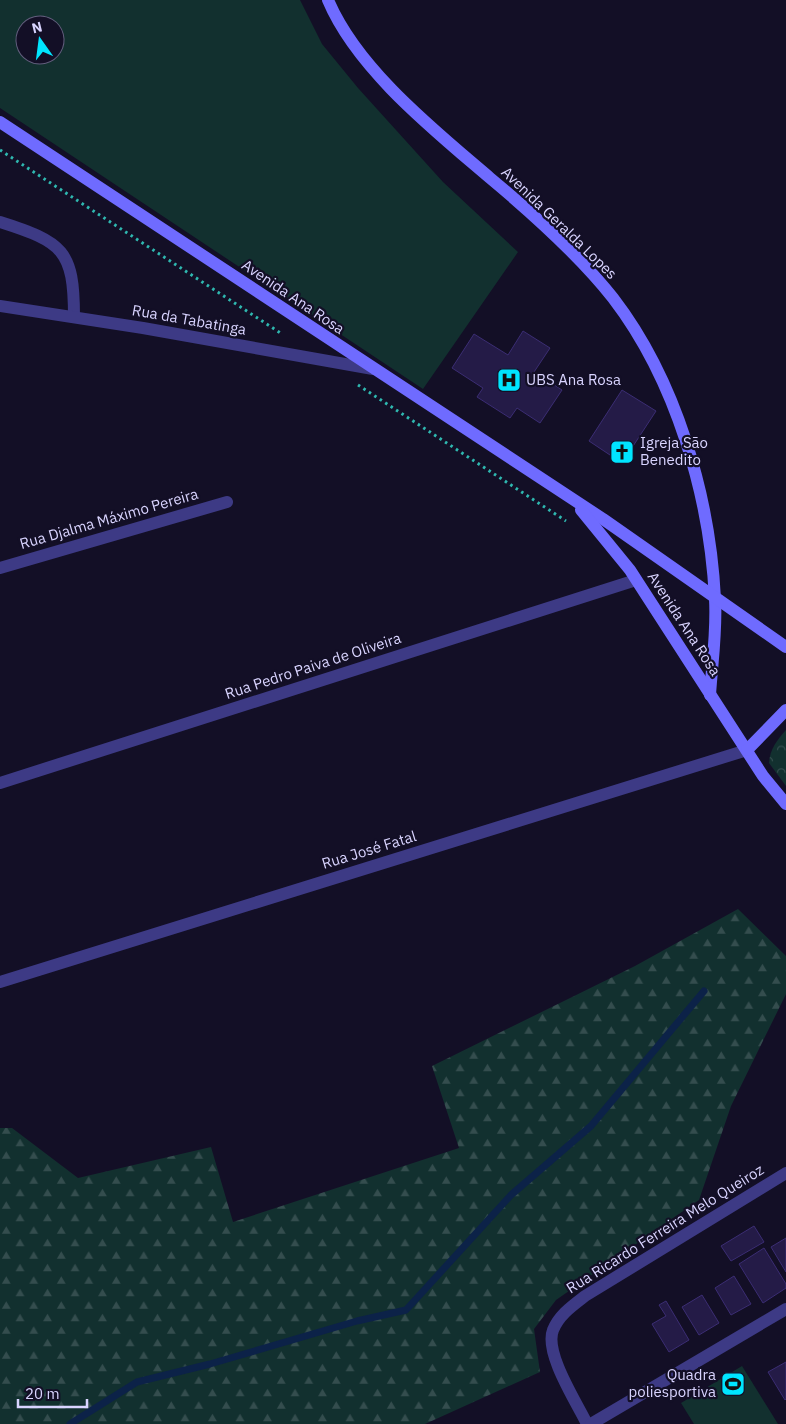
<svg xmlns="http://www.w3.org/2000/svg" width="786" height="1424" viewBox="0 0 786 1424" font-family="'IBM Plex Sans',sans-serif">
<style>
.green{fill:#12302f;fill-rule:evenodd}
.forest{fill:url(#forest-firs)}
.park{fill:url(#park-crowns)}
.lines{fill:none;stroke-linecap:round;stroke-linejoin:round}
.stream{stroke:#0c2248;stroke-width:7}
.building{fill:#241b47;stroke:#3b2d73}
.path{stroke:#2fb8b0;stroke-width:3;stroke-dasharray:2.5 4;stroke-linecap:butt}
.street{stroke:#3d3a85;stroke-width:12}
.secondary{stroke:#6f6bff;stroke-width:12}
.labels{text-anchor:middle;stroke-width:4.5;stroke-linejoin:round;paint-order:stroke}
.street-label{font-size:15px;fill:#d9d4ff;stroke:#130f26}
.poi-label{font-size:15px;fill:#d9d4ff;stroke:#130f26;text-anchor:start}
</style>
<defs>
<pattern id="forest-firs" width="22" height="20" patternUnits="userSpaceOnUse" patternTransform="scale(1.25)"><rect width="22" height="20" fill="#12302f"/><path d="M5 1l3.5 6h-7zM16 11l3.5 6h-7z" fill="#344d4e"/></pattern>
<pattern id="park-crowns" width="20" height="18" patternUnits="userSpaceOnUse" patternTransform="scale(1.25)"><rect width="20" height="18" fill="#12302f"/><path d="M2 6a3 3 0 1 1 6 0M12 15a3 3 0 1 1 6 0" fill="none" stroke="#344d4e"/></pattern>
</defs>
<rect width="100%" height="100%" fill="#130f26"/>
<!-- green -->
<g class="green">
<path d="M0,0h300l22,44 36,44 85,94 75,70 -95,137 -423,-281zM25,25h30v30h-30z"/>
<path d="M742,1366l36,58h-84l-13,-21z"/>
</g>
<!-- forest -->
<path class="forest" d="M738,909l48,47v38l-55,112 -32,94 -143,100 -22,29 6,43 -115,52h-425v-296h12l66,50 133,-31 22,75 226,-74 -27,-82 203,-100z"/>
<!-- park -->
<path class="park" d="M786,730v56l-17,-23c1,-14 8,-23 17,-33z"/>
<g class="lines">
<!-- stream -->
<path class="stream" d="M70,1424l67,-42 73,-18 147,-43 49,-11 105,-115 80,-69 113,-135"/>
</g>
<!-- building -->
<g class="building">
<path d="M523,331l27,17 -16,24 28,18 -22,33 -23,-15 -7,10 -33,-21 6,-9 -31,-20 22,-34 34,21z"/>
<path d="M622,390l34,21 -34,52 -33,-22z"/>
<path d="M754,1226l10,16 -33,19 -10,-15z"/>
<path d="M786,1238v34l-15,-25z"/>
<path d="M764,1248l22,36v4l-23,15 -24,-39z"/>
<path d="M734,1276l17,28 -20,11 -16,-27z"/>
<path d="M702,1295l17,28 -20,12 -17,-28z"/>
<path d="M666,1301l23,39 -20,12 -17,-28 14,-8 -7,-11z"/>
<path d="M786,1362v37l-1,1 -17,-28z"/>
</g>
<g class="lines">
<!-- path -->
<g class="path">
<path d="M0,150l282,184"/>
<path d="M358,385l208,136"/>
</g>
<!-- street -->
<g class="street">
<path d="M0,222c63,20 74,28 74,95"/>
<path d="M0,306l143,22 230,41"/>
<path d="M0,568l227,-66"/>
<path d="M0,783l636,-203"/>
<path d="M0,982l747,-232"/>
<path d="M587,1424c-10,-21 -43,-71 -34,-94 6,-15 19,-24 32,-34l201,-123"/>
<path d="M591,1424l195,-115"/>
</g>
<!-- secondary -->
<g class="secondary">
<path d="M328,0c29,69 106,130 162,178 42,35 89,77 123,120 63,82 97,198 102,301 2,32 -3,64 -5,96"/>
<path d="M0,122l603,397 183,128"/>
<path d="M581,510l49,60 133,206 23,28"/>
<path d="M747,750l39,-40"/>
</g>
</g>
<!-- icons -->
<defs>
<g id="hospital-square" transform="scale(1.25)"><rect x="-9" y="-9" width="18" height="18" rx="4" fill="#00e5ff" stroke="#130f26"/><path d="M-5-5h3v3.5h4V-5h3V5h-3V1.5h-4V5h-3Z" fill="#111"/></g>
<g id="church-square" transform="scale(1.25)"><rect x="-9" y="-9" width="18" height="18" rx="4" fill="#00e5ff" stroke="#130f26"/><path d="M-1.2-6h2.4v3.5h3.3v2.4h-3.3V6h-2.4V-.1h-3.3v-2.4h3.3Z" fill="#111"/></g>
<g id="stadium-square" transform="scale(1.25)"><rect x="-9" y="-9" width="18" height="18" rx="4" fill="#00e5ff" stroke="#130f26"/><path d="M0-5a6.5 5 0 1 0 0 10a6.5 5 0 1 0 0-10ZM-3.5-1.8h7v3.6h-7Z" fill="#111"/></g>
</defs>
<g fill-rule="evenodd">
<use href="#hospital-square" x="509" y="380"/>
<use href="#church-square" x="622" y="452"/>
<use href="#stadium-square" x="733" y="1384"/>
</g>
<g class="labels">
<!-- street labels -->
<g class="street-label">
<text transform="translate(559 223) rotate(44)" y="5">Avenida Geralda Lopes</text>
<text transform="translate(293 297) rotate(34)" y="5">Avenida Ana Rosa</text>
<text transform="translate(189 320) rotate(10)" y="5">Rua da Tabatinga</text>
<text transform="translate(109 519) rotate(-16)" y="5">Rua Djalma Máximo Pereira</text>
<text transform="translate(684 624) rotate(57)" y="5">Avenida Ana Rosa</text>
<text transform="translate(313 666) rotate(-18)" y="5">Rua Pedro Paiva de Oliveira</text>
<text transform="translate(369 850) rotate(-17)" y="5">Rua José Fatal</text>
<text transform="translate(665 1229) rotate(-32)" y="5">Rua Ricardo Ferreira Melo Queiroz</text>
</g>
<!-- poi labels -->
<g class="poi-label">
<text x="526" y="385">UBS Ana Rosa</text>
<text x="640" y="448">Igreja São<tspan x="640" dy="17">Benedito</tspan></text>
<text x="716" y="1380" text-anchor="end">Quadra<tspan x="716" dy="17">poliesportiva</tspan></text>
</g>
</g>
<!-- north arrow -->
<g transform="translate(40 40) rotate(346)"><circle r="24" fill="#130f26" stroke="#625e7d"/>
<path d="M0-4L9 19L0 12L-9 19Z" fill="#00e5ff"/>
<text y="-8" font-size="14" font-weight="bold" text-anchor="middle" fill="#d9d4ff">N</text>
</g>
<!-- scale -->
<path d="M18 1399v8h69v-8" fill="none" stroke="#d9d4ff" stroke-width="2.5"/>
<text x="25" y="1399" font-size="15" fill="#d9d4ff" stroke="#130f26" stroke-width="4" paint-order="stroke">20 m</text>
</svg>
